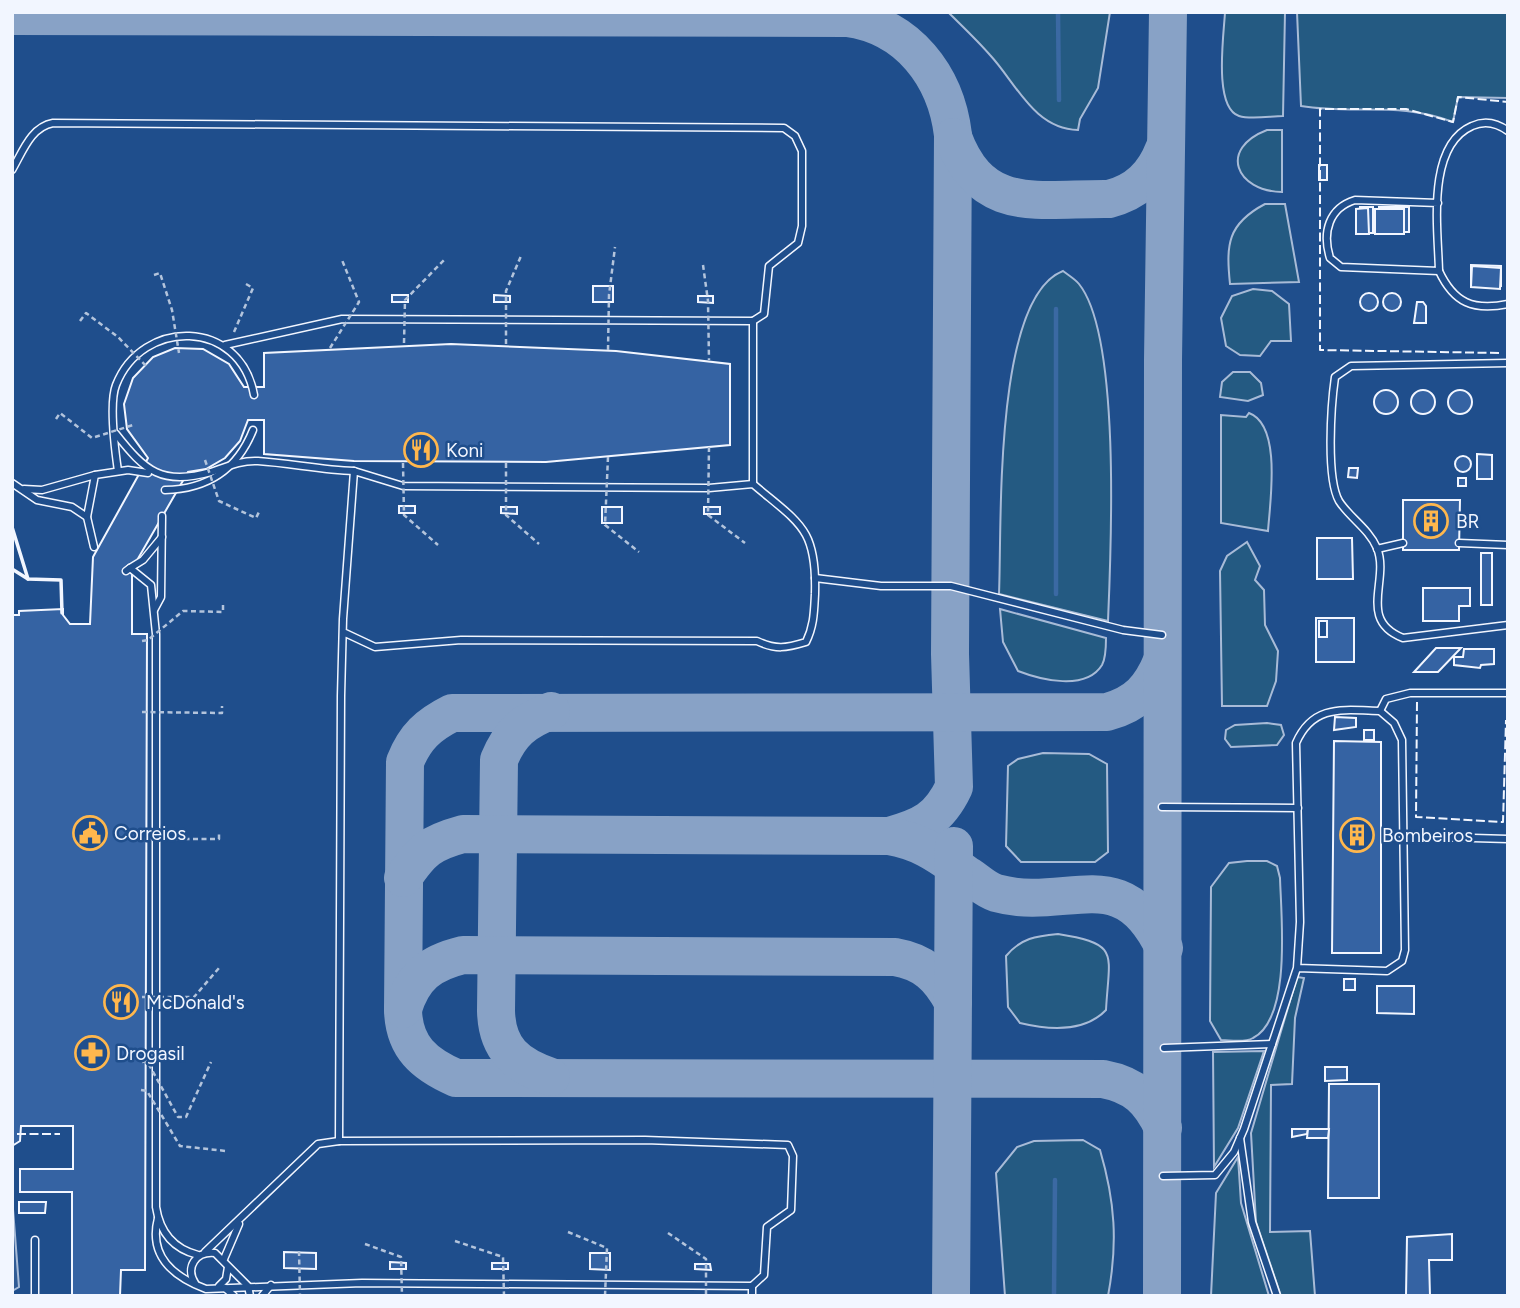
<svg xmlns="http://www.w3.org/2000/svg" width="1520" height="1308" viewBox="0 0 1520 1308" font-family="Figtree,sans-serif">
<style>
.green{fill:#245a82;stroke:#a8bbd7;stroke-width:2}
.parking{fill:#305b95;stroke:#a8bbd7;stroke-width:2}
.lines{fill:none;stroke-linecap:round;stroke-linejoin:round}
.stream{stroke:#3b69a3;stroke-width:4.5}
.taxiway{stroke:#88a2c6;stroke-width:38}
.building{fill:#3563a3;stroke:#f2f6ff;stroke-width:2;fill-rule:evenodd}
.lane-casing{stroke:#f2f6ff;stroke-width:9}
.path{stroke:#b3c4dc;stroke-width:2.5;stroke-dasharray:5 3.5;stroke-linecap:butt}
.lane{stroke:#1f4e8c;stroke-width:6}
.path-bridge{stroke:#b3c4dc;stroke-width:2.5;stroke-dasharray:5 3.5;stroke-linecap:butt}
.fence{stroke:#f2f6ff;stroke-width:2;stroke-dasharray:9 3.5;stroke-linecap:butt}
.wall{stroke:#f2f6ff;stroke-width:3.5}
.labels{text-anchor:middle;stroke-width:5;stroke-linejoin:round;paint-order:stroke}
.poi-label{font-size:19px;fill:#f2f6ff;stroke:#1f4e8c;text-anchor:start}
</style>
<rect width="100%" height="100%" fill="#1f4e8c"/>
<!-- green -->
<g class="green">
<path d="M948,12h162l-12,76 -18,31 -2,11c-44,-1 -62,-47 -88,-75 -13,-15 -28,-29 -42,-43z"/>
<path d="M1225,12h60l-2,104c-12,0 -32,4 -44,0 -26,-9 -15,-82 -14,-104z"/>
<path d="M1297,12h211v86l-50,-1 -5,25c-54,-21 -98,-7 -152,-16z"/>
<path d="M1267,130h15v62c-46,-1 -64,-43 -15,-62z"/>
<path d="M1265,204h20l14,78 -69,2c-4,-39 -3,-60 35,-80z"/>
<path d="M1063,271c5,4 12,8 16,13 42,52 32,267 29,337l-109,-27c3,-68 -6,-296 64,-323z"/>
<path d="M1253,289l19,2 17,13 2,37h-20l-11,15 -20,-1 -14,-9 -5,-28 11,-22z"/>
<path d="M1233,372h17l11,11 2,12 -15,6 -28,-4 2,-15z"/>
<path d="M1249,413c33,12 21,89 19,118l-47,-8v-108l25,2z"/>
<path d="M1247,542l13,24 -5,14 9,10 1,35 13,26 -2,30 -9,25h-45l-2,-135 7,-15z"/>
<path d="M1000,609l106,29c0,9 0,20 -4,27 -16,26 -61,15 -84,6l-15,-29z"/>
<path d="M1267,723l14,2 3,10 -7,10 -46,2 -6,-8 1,-9 9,-5z"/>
<path d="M1043,753l46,1 18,10 1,88 -13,10h-74l-15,-16 2,-80 10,-7z"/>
<path d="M1247,861h20l10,5 3,12c1,37 12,140 -27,160 -8,5 -23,2 -32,2l-11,-19 1,-134 18,-24z"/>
<path d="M1058,934c63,10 51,19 48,76 -22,23 -57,20 -86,13l-12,-16 -2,-51c15,-18 30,-20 52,-22z"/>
<path d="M1297,977l7,1 -9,40 -3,66 -21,1 -1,147 40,-1 5,65h-34l-25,-74 -5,-89z"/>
<path d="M1264,1051l-26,77 -24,39 -1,-115z"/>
<path d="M1083,1140l17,10c15,51 18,93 8,146h-103l-9,-123 21,-26 17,-6z"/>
<path d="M1238,1157l3,46 28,93h-58l5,-103z"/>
</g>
<!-- parking -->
<path class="parking" d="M12,1196l7,91 -7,4z"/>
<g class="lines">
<!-- stream -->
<g class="stream">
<path d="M1058,12l1,88"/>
<path d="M1056,309v285"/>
<path d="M1054,1296l1,-116"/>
</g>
<!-- taxiway -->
<g class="taxiway">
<path d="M12,16l835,2c61,8 99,58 106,117l-3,519 4,133c-15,32 -32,40 -65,49"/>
<path d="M953,137c29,79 86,61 156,62 28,-7 45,-24 55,-50"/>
<path d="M1162,661c-11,27 -25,43 -55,51l-655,1c-24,12 -37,24 -47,49l-2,248c1,37 21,54 53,68l647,1c32,6 47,21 60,49"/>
<path d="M551,711c-27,10 -41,22 -52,49l-3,251c1,38 20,54 55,66"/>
<path d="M403,878c19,-28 27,-35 60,-44l426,2c35,6 52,21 80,40 9,6 17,14 27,17 72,20 125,-35 168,55"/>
<path d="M403,1009c10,-33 27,-46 60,-54l432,2c29,5 44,19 58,45"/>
<path d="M951,1296l3,-450"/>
<path d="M1162,1296l1,-936 5,-348"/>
</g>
</g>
<!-- building -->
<g class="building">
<rect x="1319" y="165" width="8" height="15"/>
<rect x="1360" y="207" width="13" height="26"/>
<path d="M1379,207h30v25h-29z"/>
<path d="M1368,208l1,26h-13v-25z"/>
<rect x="1375" y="209" width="29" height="25"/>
<path d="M1471,265l30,1v20l-30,-1z"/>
<path d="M1472,266l29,2 -1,21 -29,-2z"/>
<rect x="593" y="286" width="20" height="16"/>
<circle cx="1392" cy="302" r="9"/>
<circle cx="1369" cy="302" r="9"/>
<rect x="392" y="295" width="16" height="7"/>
<path d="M494,295l16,1v6h-16z"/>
<path d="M698,296h15v7l-15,-1z"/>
<path d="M1417,302h6l3,4v17h-12z"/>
<path d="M451,344l165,7 114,13v81l-184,17 -192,-1 -90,-7v-34h-16l-8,21 -15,17 -19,11 -18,3 -56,97v65h15l-2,636h-24l-1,26h-48v-104h-52v-23h53v-43h-52l-1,15 -8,5v-531h7v-4l44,-2v6l7,9h20l3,-67 55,-99 -21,-29 -3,-25 9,-26 20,-21 22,-9 28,1 26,15 15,23h20v-34z"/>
<circle cx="1460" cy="402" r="12"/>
<circle cx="1423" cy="402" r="12"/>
<circle cx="1386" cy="402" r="12"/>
<path d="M1477,454l15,1v24h-15z"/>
<circle cx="1463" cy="464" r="8"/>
<path d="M1349,468h9l-1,10 -9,-1z"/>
<rect x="1458" y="478" width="8" height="8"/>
<path d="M1403,500h57l-1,50h-56z"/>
<rect x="399" y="506" width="16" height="7"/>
<path d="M501,507h16v7l-16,-1z"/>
<rect x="602" y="507" width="20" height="16"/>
<rect x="704" y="507" width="16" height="7"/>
<path d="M1317,538h35l1,41h-36z"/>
<rect x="1481" y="553" width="11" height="52"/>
<path d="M1423,588h47v18h-11v15h-36z"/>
<path d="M1316,618h38v44h-38zM1319,621h8v16h-8z"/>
<path d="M1436,648h25l-23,24h-24z"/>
<path d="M1464,649h30v15l-13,1 -1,3 -26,-3v-8h9z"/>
<path d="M1335,717l21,1v9l-22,3z"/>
<rect x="1364" y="730" width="10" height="10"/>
<path d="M1334,741l47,1v211h-49z"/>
<rect x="1344" y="979" width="11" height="11"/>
<path d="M1377,986h37v28l-37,-1z"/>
<path d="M1325,1067h22v13l-22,1z"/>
<path d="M1329,1084h50v114h-51z"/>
<path d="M1292,1129h16l-1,5 -15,3z"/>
<path d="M1308,1129h21l-1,9h-21z"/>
<path d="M19,1202h27l-1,11h-26z"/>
<path d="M1452,1234v26h-23l1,36h-24l1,-59z"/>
<path d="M284,1252l32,1v16l-32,-1z"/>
<path d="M590,1253h20v17l-20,-1z"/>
<path d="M390,1262l16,1v6h-16z"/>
<rect x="492" y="1263" width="16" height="6"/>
<path d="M695,1264h15l1,6 -16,-1z"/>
</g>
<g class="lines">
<!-- lane casing -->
<g class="lane-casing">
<g id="lane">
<path d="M12,170c11,-19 19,-43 41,-47l731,5 11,8 7,15v75l-4,17 -29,23 -5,48 -11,7"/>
<path d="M1438,203l-83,-3c-26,8 -33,32 -25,58l11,9 98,4c-1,-42 -13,-125 33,-145 13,-6 25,-3 36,5"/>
<path d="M1439,271c15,32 34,40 69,33"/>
<path d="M225,345l117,-26 411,2v163"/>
<path d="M1508,363l-157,3 -16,11c-4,28 -9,101 4,124 10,16 30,28 38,47 13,32 -20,72 26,90l105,-13"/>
<path d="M116,434c29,37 46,52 95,38 15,-5 30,-12 47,-11 32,2 63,9 96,10"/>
<path d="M118,471c-3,-21 -9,-68 -2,-86 26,-67 124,-67 138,10"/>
<path d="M12,483l25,17 35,7 15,10"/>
<path d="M24,489l18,1 53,-15"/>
<path d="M165,490c43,-1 72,-20 88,-60"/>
<path d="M1459,543l49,2"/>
<path d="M94,547l-7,-30 8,-42 33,-5 20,3"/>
<path d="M1377,549l26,-6"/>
<path d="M130,568l13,-8 19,-23"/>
<path d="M126,571l4,-3 21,17 5,49v573c4,26 18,42 42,48"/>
<path d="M815,578l66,8h70l172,44 39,5"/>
<path d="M154,610l7,-13 1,-81"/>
<path d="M343,632l32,15 86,-7 296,1c19,9 29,7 49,1 8,-16 8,-30 9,-48 2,-66 -15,-70 -62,-110l-44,4 -306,-2 -49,-15 -11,148 -2,77 -2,445 306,-1 143,5 5,11 -2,54 -24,17 -3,48 -12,11"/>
<path d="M1380,711l6,-12 24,-6h98"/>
<path d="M1162,807l136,1"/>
<path d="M1403,836l105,3"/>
<path d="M1164,1048l108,-4"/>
<path d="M1240,1138l12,84 25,74"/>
<path d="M1163,1176l52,-1 19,-23 10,-23 53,-161 3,-46 -4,-179c17,-39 47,-33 84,-32l14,12 8,17 3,210 -3,11 -15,10 -90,-3"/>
<path d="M158,1218c-10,39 16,59 48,71l156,-6 390,3v10"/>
<path d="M205,1252l113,-108 21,-3"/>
<path d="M224,1259l15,-35"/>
<path d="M195,1283c-10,-16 1,-32 20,-30l33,33 2,10"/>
<path d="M219,1286l7,-7 2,-12"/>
<path d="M225,1288l9,8"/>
<path d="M35,1296v-56"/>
<path d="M262,1296l9,-11"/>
</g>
</g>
<!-- path -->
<path class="path" d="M234,332l19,-44 -7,-4"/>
<!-- lane -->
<use href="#lane" class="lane"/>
<!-- path-bridge -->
<g class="path-bridge">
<path d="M703,265l5,36 1,59"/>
<path d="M154,275l6,-2 12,37 7,43"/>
<path d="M80,321l6,-8 32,24 30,31"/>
<path d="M404,343l1,-43 41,-42"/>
<path d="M506,344v-53l15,-35"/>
<path d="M330,348l29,-46 -17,-42"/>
<path d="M608,350l1,-55 6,-48"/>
<path d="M56,419l4,-6 32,25 41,-13"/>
<path d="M709,447l-1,68 37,28"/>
<path d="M608,457l-3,68 34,27"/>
<path d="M205,460l14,41 37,17 3,-6"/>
<path d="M403,463l1,52 34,30"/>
<path d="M506,463v52l33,29"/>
<path d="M142,641l6,-1 35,-29 40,1v-7"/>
<path d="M142,712l80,1v-7"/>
<path d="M142,839h77v-7"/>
<path d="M142,997h52l25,-29"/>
<path d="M142,1062l5,-1 31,56h8l25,-55"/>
<path d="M141,1090l6,1 33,55 46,5"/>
<path d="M568,1232l39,16 -2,48"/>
<path d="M668,1233l38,26v37"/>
<path d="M455,1241l48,16 1,39"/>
<path d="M365,1244l36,13 1,39"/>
<path d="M299,1251l1,45"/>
</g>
<!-- fence -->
<g class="fence">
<path d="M1499,353l-179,-3v-241h86l47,13 5,-25 50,5"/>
<path d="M1417,702l-1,115 87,5 3,-102"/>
<path d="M17,1134h43"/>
</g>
<!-- wall -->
<g class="wall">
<path d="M12,527l16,52"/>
<path d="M12,569l16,10 33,1 1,33"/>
</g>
</g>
<!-- icons -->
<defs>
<g id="restaurant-ring" transform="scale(1.75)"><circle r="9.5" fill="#1f4e8c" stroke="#ffb74d" stroke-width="1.5"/><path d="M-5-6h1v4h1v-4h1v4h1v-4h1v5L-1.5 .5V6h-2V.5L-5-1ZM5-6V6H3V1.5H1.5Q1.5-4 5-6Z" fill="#ffb74d"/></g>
<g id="building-ring" transform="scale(1.75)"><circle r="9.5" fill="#1f4e8c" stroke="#ffb74d" stroke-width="1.5"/><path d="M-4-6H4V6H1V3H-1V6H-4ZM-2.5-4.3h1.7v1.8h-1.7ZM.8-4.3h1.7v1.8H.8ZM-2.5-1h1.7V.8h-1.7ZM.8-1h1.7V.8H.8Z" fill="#ffb74d"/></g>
<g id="civic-ring" transform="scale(1.75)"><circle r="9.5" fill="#1f4e8c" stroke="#ffb74d" stroke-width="1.5"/><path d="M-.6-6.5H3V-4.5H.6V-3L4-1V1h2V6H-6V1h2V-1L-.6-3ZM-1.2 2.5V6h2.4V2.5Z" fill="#ffb74d"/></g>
<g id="pharmacy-ring" transform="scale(1.75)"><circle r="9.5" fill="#1f4e8c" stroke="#ffb74d" stroke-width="1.5"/><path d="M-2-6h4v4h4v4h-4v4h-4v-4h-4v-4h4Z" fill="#ffb74d"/></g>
</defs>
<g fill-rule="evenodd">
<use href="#restaurant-ring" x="421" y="450"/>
<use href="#building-ring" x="1431" y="521"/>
<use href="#civic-ring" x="90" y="833"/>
<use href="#building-ring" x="1357" y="835"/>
<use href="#restaurant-ring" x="121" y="1002"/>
<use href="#pharmacy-ring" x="92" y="1053"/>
</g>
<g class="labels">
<!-- poi labels -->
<g class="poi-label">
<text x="446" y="457">Koni</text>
<text x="1456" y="528">BR</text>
<text x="114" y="840">Correios</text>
<text x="1382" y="842">Bombeiros</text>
<text x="146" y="1009">McDonald's</text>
<text x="116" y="1060">Drogasil</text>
</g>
</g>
<!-- border -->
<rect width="1520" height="1308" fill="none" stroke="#f2f6ff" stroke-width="28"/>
</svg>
